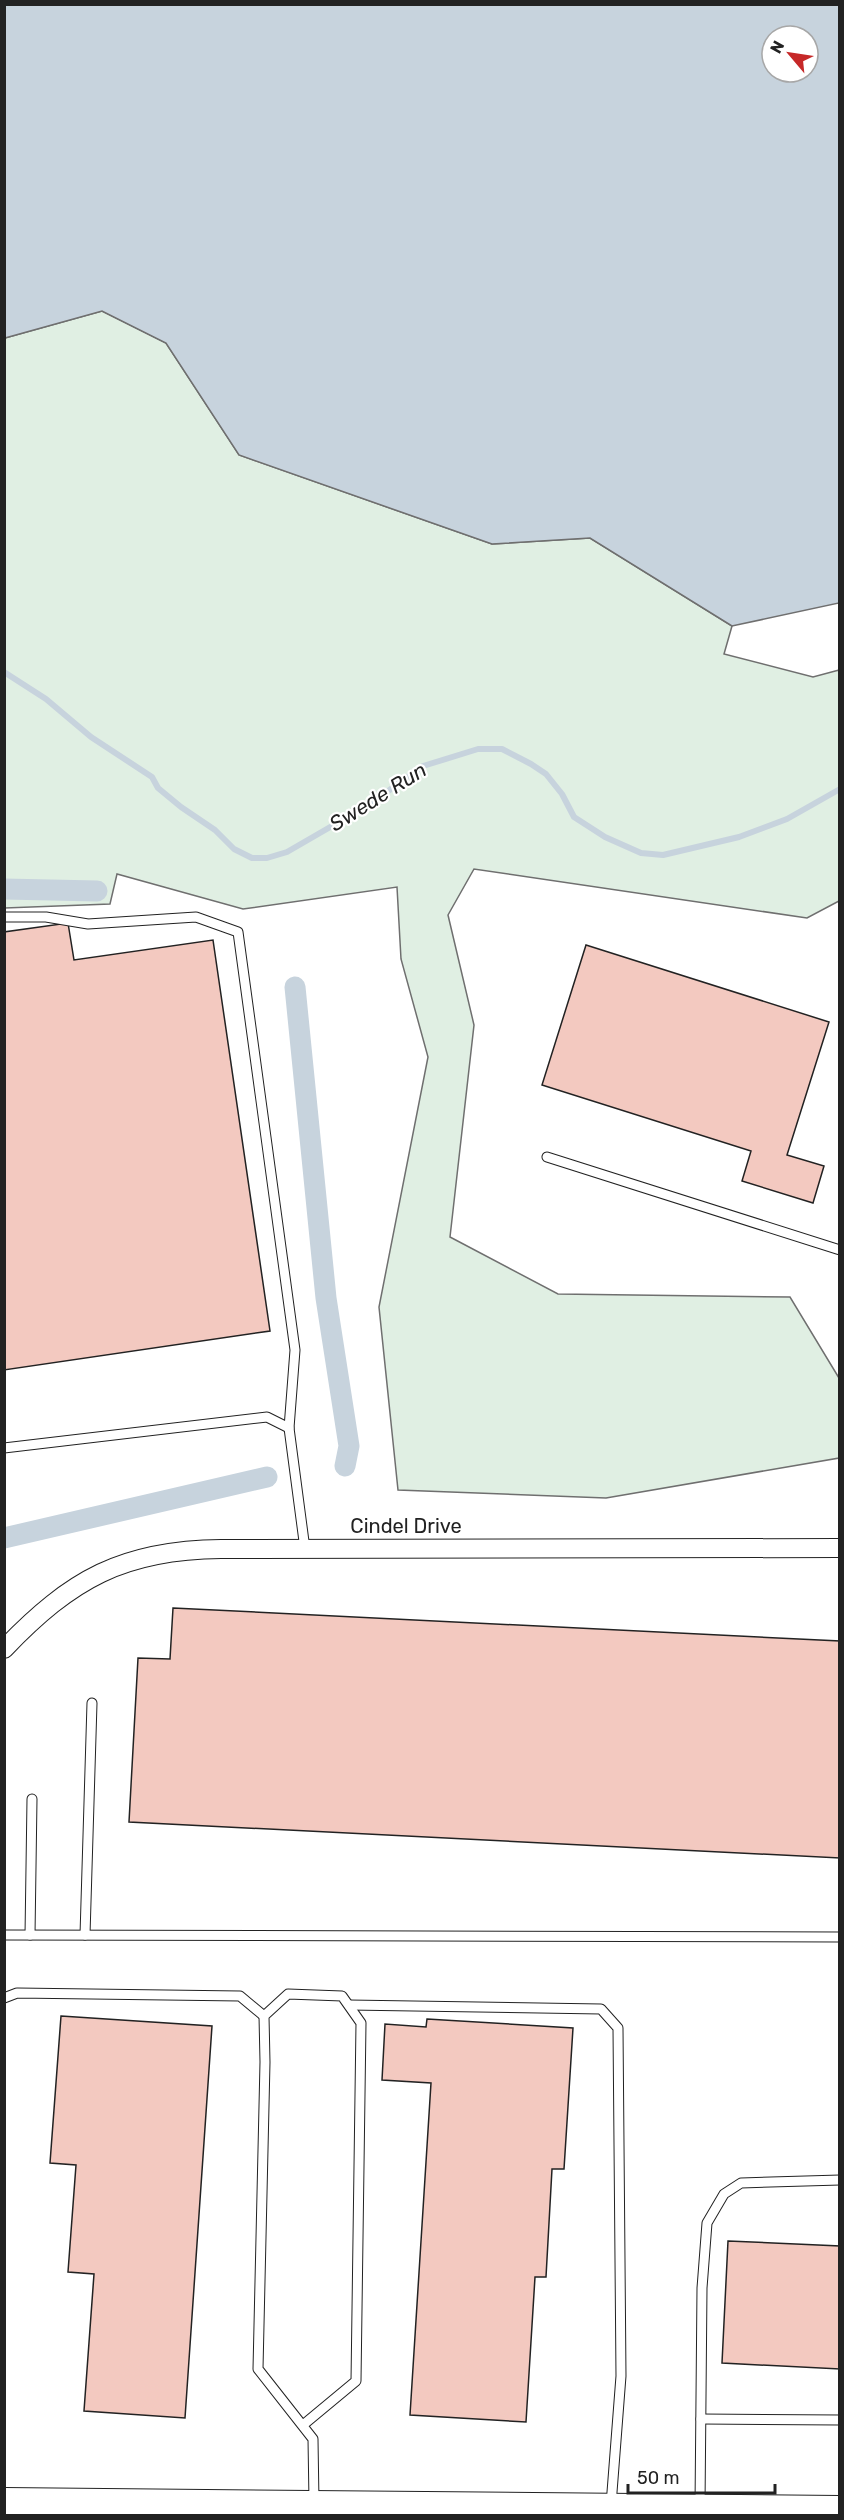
<svg xmlns="http://www.w3.org/2000/svg" width="844" height="2520" viewBox="0 0 844 2520" font-family="Rubik,sans-serif">
<style>
.green{fill:#e0efe3;stroke:#6f6f6f;stroke-width:1.5}
.water{fill:#c7d3dd;stroke:#6f6f6f;stroke-width:1.5;fill-rule:evenodd}
.lines{fill:none;stroke-linecap:round;stroke-linejoin:round}
.stream{stroke:#c7d3dd;stroke-width:6}
.canal{stroke:#c7d3dd;stroke-width:21}
.building{fill:#f3c9c0;stroke:#222;stroke-width:1.5}
.lane-casing{stroke:#222;stroke-width:11}
.street-casing{stroke:#222;stroke-width:20}
.secondary-casing{stroke:#222;stroke-width:28}
.lane{stroke:#fff;stroke-width:9}
.street{stroke:#fff;stroke-width:18}
.secondary{stroke:#fff;stroke-width:26}
.labels{text-anchor:middle;stroke-width:4.5;stroke-linejoin:round;paint-order:stroke}
.street-label{font-size:20px;fill:#222;stroke:#fff}
.water-label{font-size:21px;font-style:italic;fill:#222;stroke:#fff}
</style>
<rect width="100%" height="100%" fill="#fff"/>
<!-- green -->
<path class="green" d="M102,311l64,32 73,112 253,89 98,-6 142,88 -8,28 89,23 26,-7v231l-32,17 -333,-49 -26,46 26,110 -24,212 108,57 232,3 49,81v80l-233,40 -208,-8 -19,-183 49,-250 -27,-98 -4,-72 -154,22 -126,-35 -7,30 -105,4v-570z"/>
<!-- water -->
<path class="water" d="M5,4l834,1v598l-107,23 -142,-88 -98,6 -253,-89 -73,-112 -64,-32 -97,27zM772,36h36v36h-36z"/>
<g class="lines">
<!-- stream -->
<path class="stream" d="M4,672l42,27 45,38 61,40 6,11 23,19 34,23 19,19 18,9h15l20,-6 83,-48 53,-38 55,-17h24l29,15 15,10 16,20 12,23 31,20 36,16 22,2 76,-18 48,-18 53,-30"/>
<!-- canal -->
<g class="canal">
<path d="M4,889l93,2"/>
<path d="M295,987l31,311 23,148 -4,20"/>
<path d="M4,1538l263,-61"/>
</g>
</g>
<!-- building -->
<g class="building">
<path d="M68,923l6,37 139,-20 57,391 -266,39v-438z"/>
<path d="M586,945l243,77 -42,133 37,11 -11,37 -71,-22 9,-30 -209,-66z"/>
<path d="M173,1608l667,33v217l-711,-36 9,-164 32,1z"/>
<path d="M61,2016l151,10 -27,392 -101,-7 10,-137 -26,-2 8,-107 -26,-2z"/>
<path d="M427,2019l146,9 -9,141h-12l-6,108h-11l-9,145 -116,-7 21,-332 -49,-3 3,-56 41,3z"/>
<path d="M728,2241l112,5v123l-118,-6z"/>
</g>
<g class="lines">
<!-- lane casing -->
<g class="lane-casing">
<g id="lane">
<path d="M4,917h42l42,7 108,-7 42,15 57,418 -6,78 16,121"/>
<path d="M547,1157l293,93"/>
<path d="M4,1448l263,-31 22,11"/>
<path d="M4,1935l836,2"/>
<path d="M30,1935l2,-136"/>
<path d="M85,1935l7,-232"/>
<path d="M4,1998l13,-5 223,3 24,20"/>
<path d="M349,2005l252,4 17,19 3,348 -10,129"/>
<path d="M701,2419l139,1"/>
<path d="M303,2425l53,-44 5,-358 -19,-27 -54,-2 -24,22 1,46 -7,307 55,70 1,63"/>
<path d="M700,2506l2,-218 5,-65 17,-29 17,-11 99,-3"/>
</g>
</g>
<!-- street casing -->
<g class="street-casing">
<path id="street" d="M4,1649c67,-70 119,-99 217,-100l619,-1"/>
</g>
<!-- secondary casing -->
<g class="secondary-casing">
<path id="secondary" d="M4,2501l836,8"/>
</g>
<!-- lane -->
<use href="#lane" class="lane"/>
<!-- street -->
<use href="#street" class="street"/>
<!-- secondary -->
<use href="#secondary" class="secondary"/>
</g>
<g class="labels">
<!-- street labels -->
<g class="street-label">
<text x="406" y="1533">Cindel Drive</text>
</g>
<!-- water labels -->
<g class="water-label">
<text transform="translate(378 797) rotate(-32)" y="7">Swede Run</text>
</g>
</g>
<!-- border -->
<rect width="844" height="2520" fill="none" stroke="#222222" stroke-width="12"/>
<!-- north arrow -->
<g transform="translate(790 54) rotate(299)"><circle r="28" fill="#ffffff" stroke="#a7a7a7" stroke-width="1.5"/>
<path d="M0-4.5L10 22L0 15L-10 22Z" fill="#c62828"/>
<text y="-9" font-size="16" font-weight="bold" text-anchor="middle" fill="#222222">N</text>
</g>
<!-- scale -->
<path d="M628 2484v9h147v-9" fill="none" stroke="#222222" stroke-width="3"/>
<text x="637" y="2484" font-size="18" fill="#222222" stroke="#ffffff" stroke-width="4.5" paint-order="stroke">50 m</text>
</svg>
